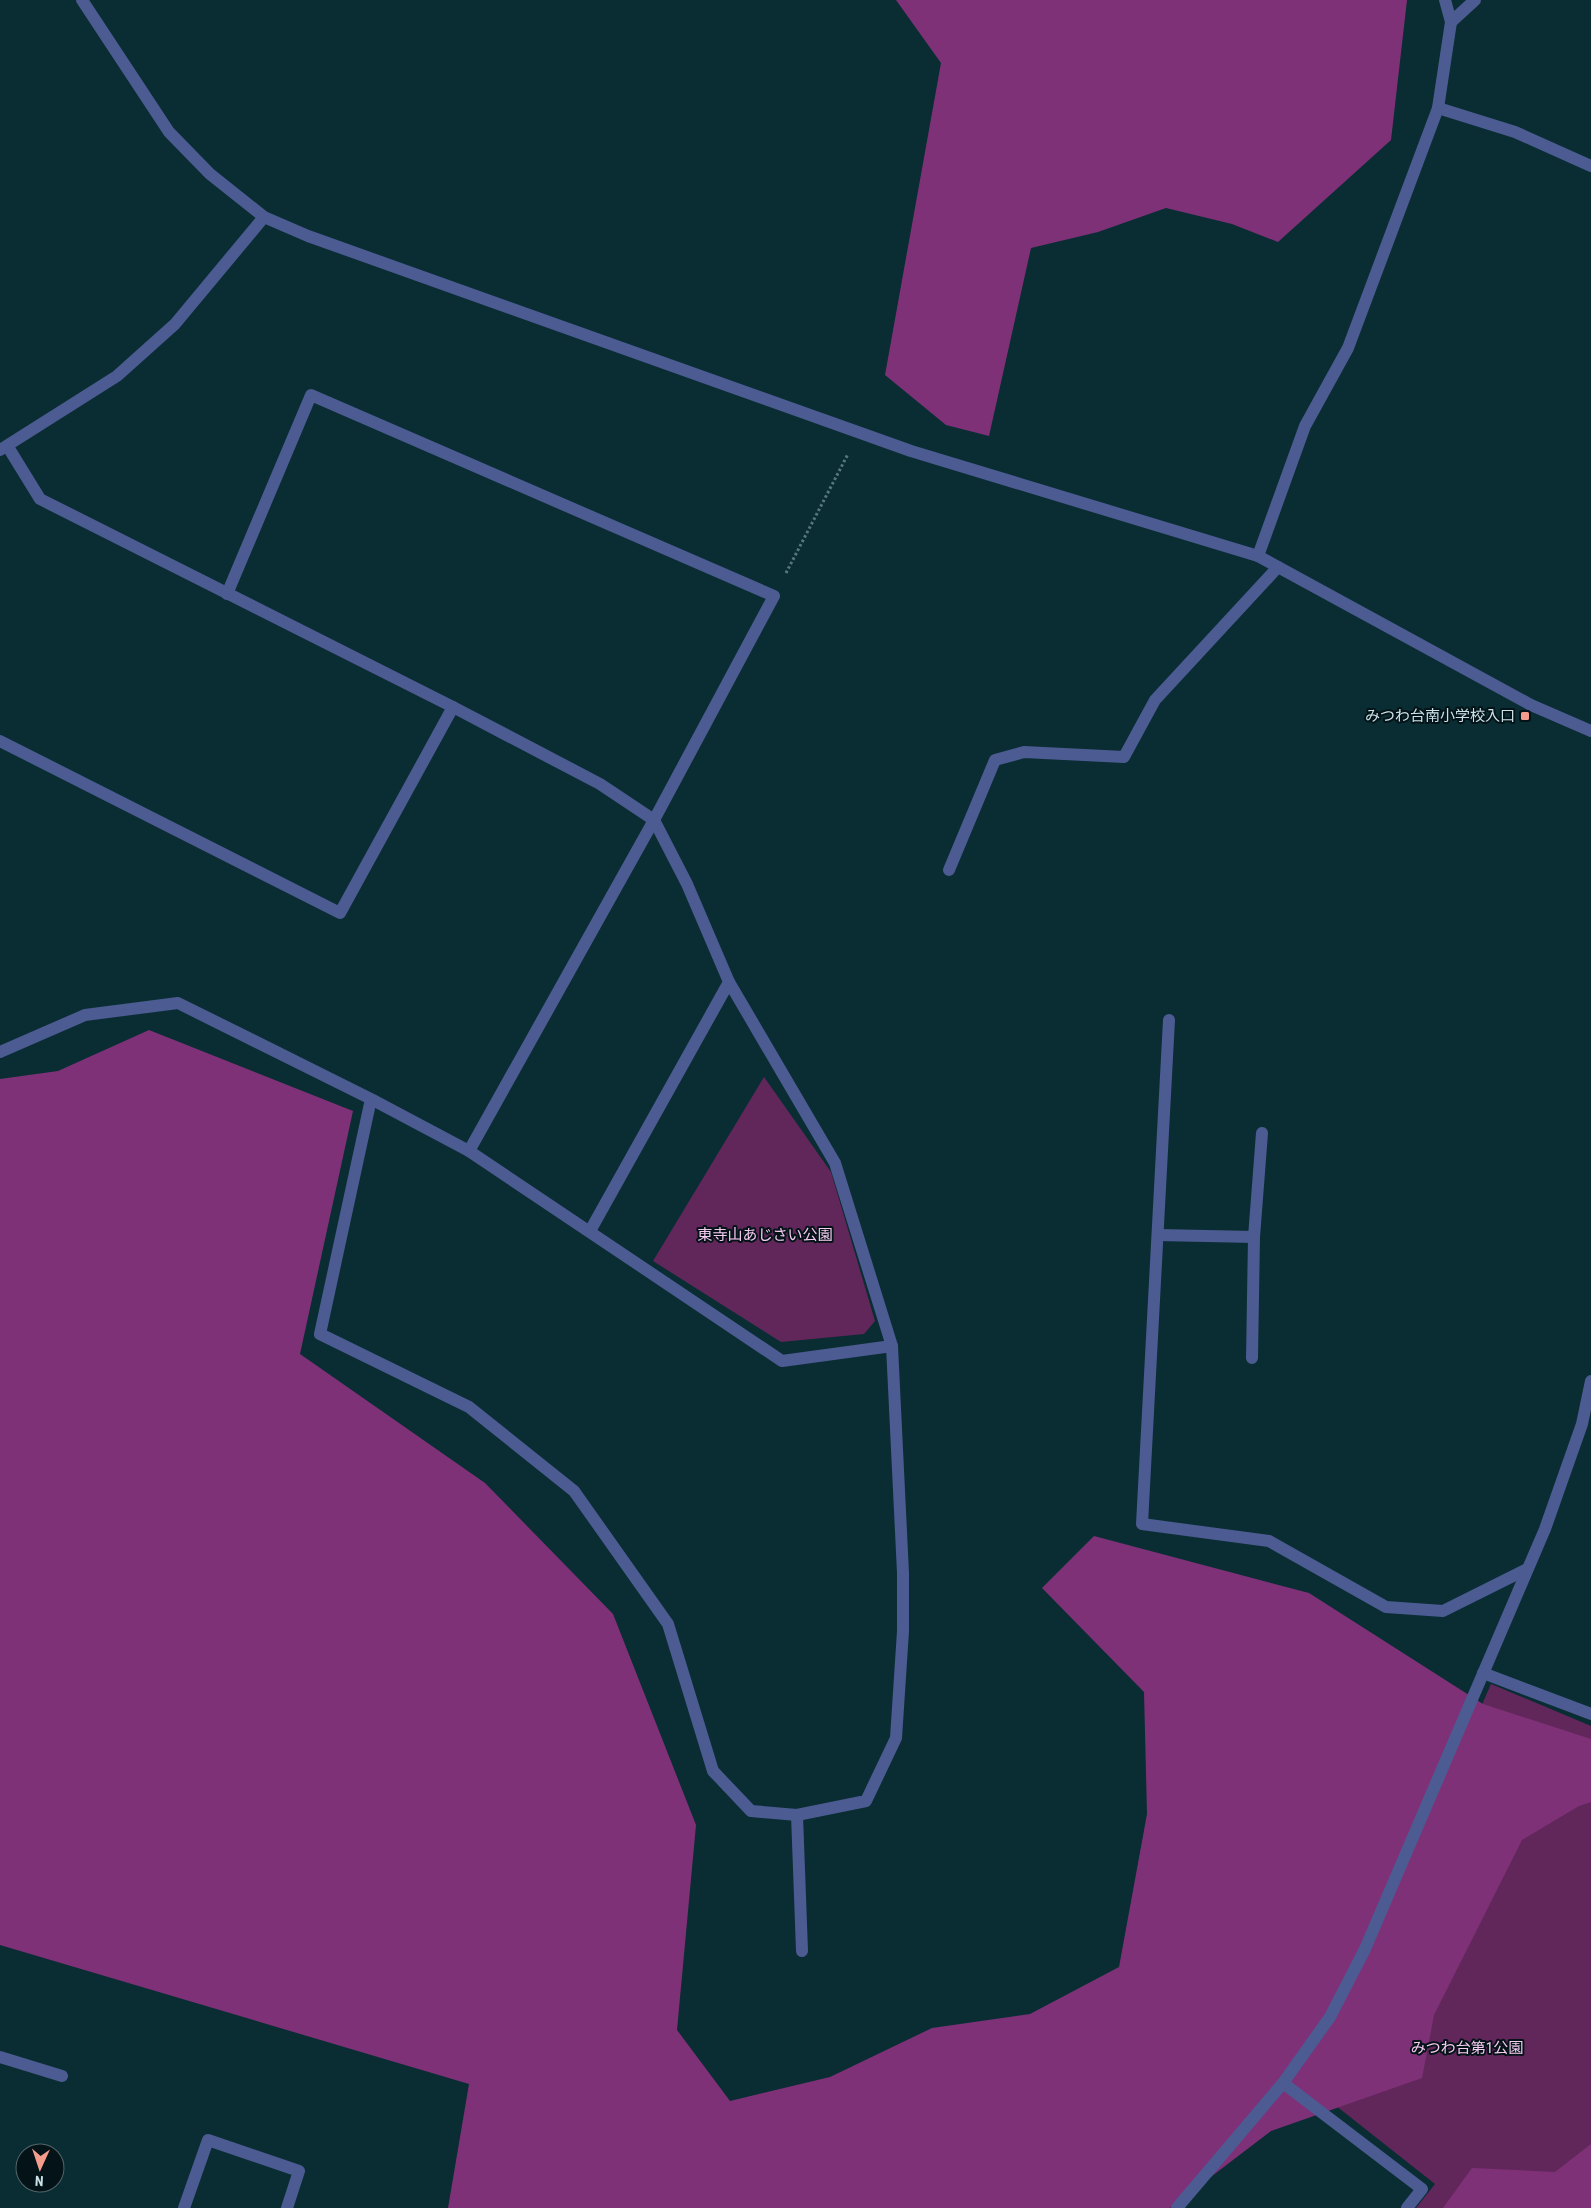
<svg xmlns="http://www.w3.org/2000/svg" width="1591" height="2208" viewBox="0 0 1591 2208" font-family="'Roboto Condensed','Noto Sans JP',sans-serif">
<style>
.green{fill:#61275b}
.forest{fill:#7f3178}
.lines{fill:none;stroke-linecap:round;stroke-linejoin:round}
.path{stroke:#58777d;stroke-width:3;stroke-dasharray:2.5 2.5;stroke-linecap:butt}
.minor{stroke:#4c5b92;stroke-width:12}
.poi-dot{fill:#f49d8d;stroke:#031317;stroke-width:2}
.labels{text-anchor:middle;stroke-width:4;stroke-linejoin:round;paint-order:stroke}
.poi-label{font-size:15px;fill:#cae1e6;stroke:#031317;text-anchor:end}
.park-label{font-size:15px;fill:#f6cbf0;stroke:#031317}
</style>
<rect width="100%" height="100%" fill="#092d33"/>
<!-- green -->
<g class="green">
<path d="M764,1077l67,95 44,149 -11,13 -83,8 -128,-81z"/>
<path d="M1491,1684l100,42v482h-175l19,-24 -133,-105 41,-57z"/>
</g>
<!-- forest -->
<g class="forest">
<path d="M896,0h511l-16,140 -113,102 -46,-18 -66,-16 -68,24 -67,16 -42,188 -43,-11 -61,-50 56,-312z"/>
<path d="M149,1030l204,81 -53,243 185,129 128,131 83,211 -19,205 53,71 100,-24 102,-49 98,-14 89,-47 28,-153 -3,-122 -102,-104 52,-52 215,57 174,111 108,35v63l-12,4 -57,34 -88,175 -12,63 -151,53 -101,77h-722l21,-124 -469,-139v-866l58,-8z"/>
<path d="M1591,2144v64h-148l29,-40 83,4z"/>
</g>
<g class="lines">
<!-- path -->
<path class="path" d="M786,573l62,-119"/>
<!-- minor -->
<g class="minor">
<path d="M82,0l87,132 41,42 54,43 44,19 603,215 347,105 273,149 60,26"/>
<path d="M1451,22l24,-22"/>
<path d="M1438,108l77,24 76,34"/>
<path d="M8,447l32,52 413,208 147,77 54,36 33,64 42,98 -139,249"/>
<path d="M0,450l117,-74 58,-52 89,-107"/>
<path d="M1258,556l47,-130 43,-78 90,-240 13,-86 -6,-22"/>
<path d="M227,594l84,-199 463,201 -120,224 -185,331"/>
<path d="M0,741l340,172 113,-206"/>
<path d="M949,870l46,-110 29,-8 100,5 31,-57 123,-133"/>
<path d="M729,982l106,181 57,183"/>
<path d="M1169,1020l-27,504 127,17 117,66 57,4 84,-42"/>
<path d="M0,1052l85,-37 93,-12 193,96 98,52 313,210 110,-15 11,227v58l-7,107 -30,63 -69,14 -46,-4 -38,-40 -45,-147 -94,-133 -105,-84 -149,-73 51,-235"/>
<path d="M1158,1235l96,2 8,-104"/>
<path d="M1252,1358l2,-121"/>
<path d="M1483,1673l108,41"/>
<path d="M797,1815l5,136"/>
<path d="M0,2057l62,19"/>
<path d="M1283,2083l139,106 -15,19"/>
<path d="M184,2208l24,-68 91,31 -12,37"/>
<path d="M1177,2208l106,-125 47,-66 35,-68 180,-420 37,-105 9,-43"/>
</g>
</g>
<!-- markers -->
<rect class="poi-dot" x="1520" y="711" width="10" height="10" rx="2.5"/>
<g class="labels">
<!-- poi labels -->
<g class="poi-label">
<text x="1515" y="721">みつわ台南小学校入口</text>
</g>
<!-- park labels -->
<g class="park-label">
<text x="765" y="1240">東寺山あじさい公園</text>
<text x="1467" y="2053">みつわ台第1公園</text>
</g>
</g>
<!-- north arrow -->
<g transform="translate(40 2168) rotate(183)"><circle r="24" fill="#031317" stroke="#53656a"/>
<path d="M0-4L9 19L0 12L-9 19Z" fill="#f49d8d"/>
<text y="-8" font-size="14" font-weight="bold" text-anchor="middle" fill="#cae1e6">N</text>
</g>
</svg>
